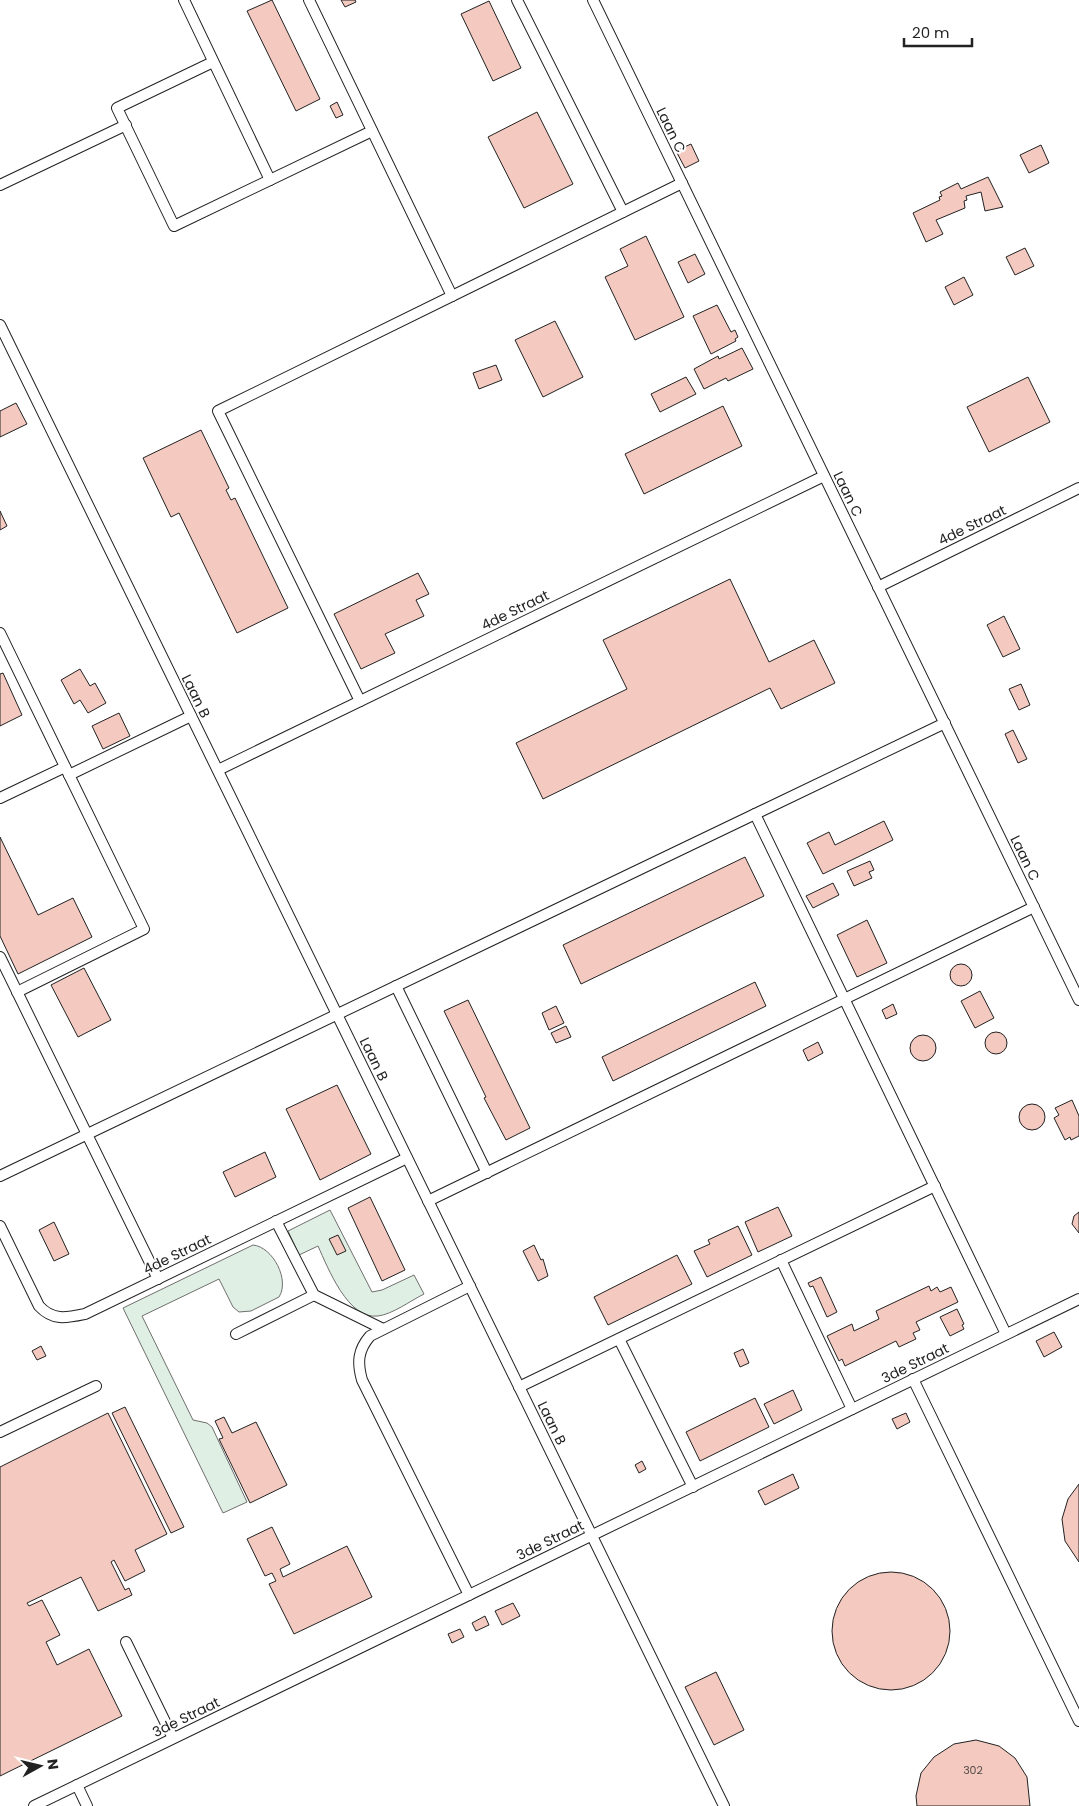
<svg xmlns="http://www.w3.org/2000/svg" width="1079" height="1806" viewBox="0 0 1079 1806" font-family="Poppins,sans-serif">
<style>
.green{fill:#e0efe3;stroke:#6f6f6f}
.building{fill:#f3c9c0;stroke:#222}
.lines{fill:none;stroke-linecap:round;stroke-linejoin:round}
.lane-casing{stroke:#222;stroke-width:12}
.lane{stroke:#fff;stroke-width:10}
.labels{text-anchor:middle;stroke-width:4;stroke-linejoin:round;paint-order:stroke}
.number-label{font-size:11px;fill:#564c4a}
.street-label{font-size:14px;fill:#222;stroke:#fff}
</style>
<rect width="100%" height="100%" fill="#fff"/>
<!-- green -->
<g class="green">
<path d="M330,1210l42,82 10,-2 32,-15 10,19c-14,7 -31,20 -46,22 -30,4 -50,-48 -60,-70l-19,9 -11,-24z"/>
<path d="M253,1245c20,2 37,35 26,52l-28,14 -12,1 -6,-5 -14,-28 -77,37 51,104 14,3 5,4 35,75 -24,11 -100,-205z"/>
</g>
<!-- building -->
<g class="building">
<path d="M272,0l48,99 -24,12 -49,-100z"/>
<path d="M341,0h14l1,2 -11,5z"/>
<path d="M489,1l32,67 -28,13 -32,-67z"/>
<path d="M337,102l6,13 -7,3 -6,-12z"/>
<path d="M537,112l36,72 -49,24 -36,-71z"/>
<path d="M691,144l8,17 -14,7 -9,-17z"/>
<path d="M1041,145l8,18 -20,10 -9,-18z"/>
<path d="M988,177l15,30 -18,4 -4,-19 -15,4 1,4 -3,1 1,7 -29,12 7,14 -17,8 -13,-29 27,-13 -1,-3 3,-1 -2,-4 18,-9 3,6z"/>
<path d="M646,236l38,81 -49,23 -30,-63 23,-11 -8,-17z"/>
<path d="M1025,248l9,18 -19,9 -9,-18z"/>
<path d="M695,254l10,20 -17,9 -10,-21z"/>
<path d="M964,277l9,18 -19,10 -9,-18z"/>
<path d="M717,305l14,27 4,-2 3,7 -3,2 1,2 -25,13 -18,-38z"/>
<path d="M555,321l28,56 -40,20 -28,-57z"/>
<path d="M742,348l11,21 -25,12 -2,-3 -22,11 -10,-20 24,-13 1,3z"/>
<path d="M496,365l6,15 -23,9 -6,-16z"/>
<path d="M686,377l10,17 -36,18 -9,-18z"/>
<path d="M1028,377l22,45 -61,30 -22,-45z"/>
<path d="M16,403l11,21 -27,13v-26z"/>
<path d="M723,406l19,40 -98,48 -19,-40z"/>
<path d="M201,430l28,58 -3,2 5,10 4,-2 53,110 -51,25 -58,-120 -8,4 -28,-59z"/>
<path d="M0,511l7,15 -7,4z"/>
<path d="M418,573l11,21 -13,6 8,16 -39,18 10,19 -34,16 -27,-55z"/>
<path d="M730,579l39,83 45,-22 21,43 -54,26 -11,-21 -227,111 -27,-56 111,-54 -24,-49z"/>
<path d="M1004,616l16,33 -17,8 -16,-32z"/>
<path d="M80,669l10,17 5,-3 11,20 -18,10 -8,-13 -6,4 -13,-24z"/>
<path d="M3,673l19,42 -22,11v-52z"/>
<path d="M1021,684l9,21 -11,5 -10,-21z"/>
<path d="M119,713l11,23 -27,13 -11,-23z"/>
<path d="M1013,730l14,29 -9,4 -13,-29z"/>
<path d="M884,821l9,19 -70,34 -16,-31 22,-11 6,13z"/>
<path d="M0,837l38,78 35,-17 19,39 -74,37 -18,-38z"/>
<path d="M745,857l19,39 -183,88 -18,-39z"/>
<path d="M870,861l4,9 -5,2 3,6 -18,8 -7,-15z"/>
<path d="M833,883l6,12 -26,13 -7,-12z"/>
<path d="M867,920l20,43 -30,14 -20,-42z"/>
<circle cx="961" cy="975" r="11"/>
<path d="M84,968l27,52 -33,17 -27,-52z"/>
<path d="M755,982l11,24 -153,75 -11,-24z"/>
<path d="M980,991l14,27 -19,10 -14,-27z"/>
<path d="M468,1000l62,128 -24,12 -22,-42 2,-1 -42,-86z"/>
<path d="M893,1004l4,10 -11,5 -4,-9z"/>
<path d="M556,1006l8,17 -15,7 -7,-17z"/>
<path d="M566,1026l5,11 -15,6 -5,-10z"/>
<circle cx="996" cy="1043" r="11"/>
<circle cx="923" cy="1048" r="13"/>
<path d="M818,1042l5,11 -15,8 -5,-11z"/>
<path d="M337,1085l34,69 -51,26 -34,-71z"/>
<path d="M1072,1100l7,16v20l-8,4 -1,-3 -5,3 -11,-22 5,-3 -4,-7z"/>
<circle cx="1032" cy="1117" r="13"/>
<path d="M265,1152l11,25 -41,20 -12,-25z"/>
<path d="M370,1197l35,73 -23,11 -34,-73z"/>
<path d="M778,1207l14,29 -34,16 -13,-30z"/>
<path d="M1079,1212v21l-7,-9 2,-8z"/>
<path d="M54,1222l15,32 -15,7 -15,-31z"/>
<path d="M738,1226l14,29 -45,22 -13,-26 16,-7 -2,-4z"/>
<path d="M338,1235l8,16 -9,4 -8,-16z"/>
<path d="M534,1245l7,15 2,-1 5,17 -10,5 -15,-30z"/>
<path d="M677,1255l15,29 -84,41 -14,-28z"/>
<path d="M821,1277l16,35 -10,5 -14,-31 -3,1 -2,-4z"/>
<path d="M929,1286l2,5 6,-4 3,5 11,-5 7,15 -42,20 4,8 -7,3 3,6 -17,8 -3,-6 -51,25 -3,-7 -3,2 -12,-25 25,-12 2,7 25,-12 -3,-8z"/>
<path d="M957,1309l7,15 -2,1 2,4 -14,7 -10,-19z"/>
<path d="M1054,1332l8,15 -18,10 -8,-16z"/>
<path d="M41,1346l5,10 -9,4 -5,-9z"/>
<path d="M743,1349l6,14 -9,4 -6,-14z"/>
<path d="M793,1390l9,20 -28,14 -10,-20z"/>
<path d="M755,1398l14,29 -69,34 -14,-29z"/>
<path d="M125,1407l59,120 -13,6 -59,-120z"/>
<path d="M108,1413l59,121 -32,16 10,21 -20,10 -11,-21 -3,2 14,28 4,-2 3,7 -34,16 -17,-34 -54,26 2,3 13,-6 18,35 -14,7 11,23 32,-16 33,67 -122,60v-309z"/>
<path d="M906,1413l4,9 -13,7 -5,-10z"/>
<path d="M224,1417l8,16 24,-11 31,63 -37,18 -31,-64 4,-1 -8,-17z"/>
<path d="M642,1461l4,8 -7,4 -4,-8z"/>
<path d="M793,1474l6,14 -34,17 -7,-14z"/>
<path d="M1079,1484v78l-14,-21 -3,-22 6,-20z"/>
<path d="M272,1527l18,37 -10,5 3,8 64,-31 25,51 -78,37 -25,-50 7,-3 -4,-8 -7,3 -18,-37z"/>
<circle cx="891" cy="1631" r="59"/>
<path d="M513,1603l7,13 -18,9 -7,-14z"/>
<path d="M485,1616l4,9 -13,6 -4,-8z"/>
<path d="M460,1629l4,8 -12,6 -4,-9z"/>
<path d="M716,1672l28,58 -30,15 -29,-58z"/>
<path d="M976,1740l23,6 16,12 12,19 3,29h-113l-1,-10 5,-23 13,-16 20,-13z"/>
</g>
<g class="lines">
<!-- lane casing -->
<g class="lane-casing">
<g id="lane">
<path d="M184,0l86,180"/>
<path d="M309,0l143,296"/>
<path d="M517,0l106,212"/>
<path d="M593,0l486,1000"/>
<path d="M213,62l-96,46 57,118 198,-95"/>
<path d="M0,185l126,-60"/>
<path d="M0,325l724,1481"/>
<path d="M878,587l201,-99"/>
<path d="M0,633l144,296 -127,63"/>
<path d="M360,701l-142,-290 464,-228"/>
<path d="M218,770l606,-294"/>
<path d="M69,775l122,-59"/>
<path d="M0,798l65,-31"/>
<path d="M755,814l251,520"/>
<path d="M0,957l158,322"/>
<path d="M396,986l91,187"/>
<path d="M0,1176l945,-453"/>
<path d="M428,1201l606,-294"/>
<path d="M276,1221l38,74 69,34"/>
<path d="M0,1226l39,80c14,15 27,12 46,8l322,-156"/>
<path d="M781,1260l71,149"/>
<path d="M236,1334l78,-39"/>
<path d="M619,1339l74,148"/>
<path d="M913,1379l166,342"/>
<path d="M519,1387l416,-201"/>
<path d="M0,1432l96,-46"/>
<path d="M469,1595l-107,-215c-5,-18 -4,-30 8,-44l100,-50"/>
<path d="M126,1642l47,96"/>
<path d="M77,1785l10,21"/>
<path d="M34,1806l1045,-507"/>
</g>
</g>
<!-- lane -->
<use href="#lane" class="lane"/>
</g>
<g class="labels">
<!-- number labels -->
<g class="number-label">
<text x="973" y="1774">302</text>
</g>
<!-- street labels -->
<g class="street-label">
<text transform="translate(671 130) rotate(64)" y="5">Laan C</text>
<text transform="translate(848 494) rotate(64)" y="5">Laan C</text>
<text transform="translate(972 525) rotate(-26)" y="5">4de Straat</text>
<text transform="translate(515 610) rotate(-26)" y="5">4de Straat</text>
<text transform="translate(196 696) rotate(64)" y="5">Laan B</text>
<text transform="translate(1025 858) rotate(64)" y="5">Laan C</text>
<text transform="translate(374 1059) rotate(64)" y="5">Laan B</text>
<text transform="translate(177 1254) rotate(-26)" y="5">4de Straat</text>
<text transform="translate(915 1363) rotate(-26)" y="5">3de Straat</text>
<text transform="translate(552 1423) rotate(64)" y="5">Laan B</text>
<text transform="translate(550 1540) rotate(-26)" y="5">3de Straat</text>
<text transform="translate(186 1717) rotate(-26)" y="5">3de Straat</text>
</g>
</g>
<!-- north arrow -->
<g transform="translate(40 1766) rotate(82)" stroke="#ffffff" stroke-width="4" paint-order="stroke">
<path d="M0-4L9 19L0 12L-9 19Z" fill="#222222"/>
<text y="-8" font-size="14" font-weight="bold" text-anchor="middle" fill="#222222">N</text>
</g>
<!-- scale -->
<path d="M904 38v8h68v-8" fill="none" stroke="#222222" stroke-width="2.5"/>
<text x="912" y="38" font-size="15" fill="#222222" stroke="#ffffff" stroke-width="4" paint-order="stroke">20 m</text>
</svg>
